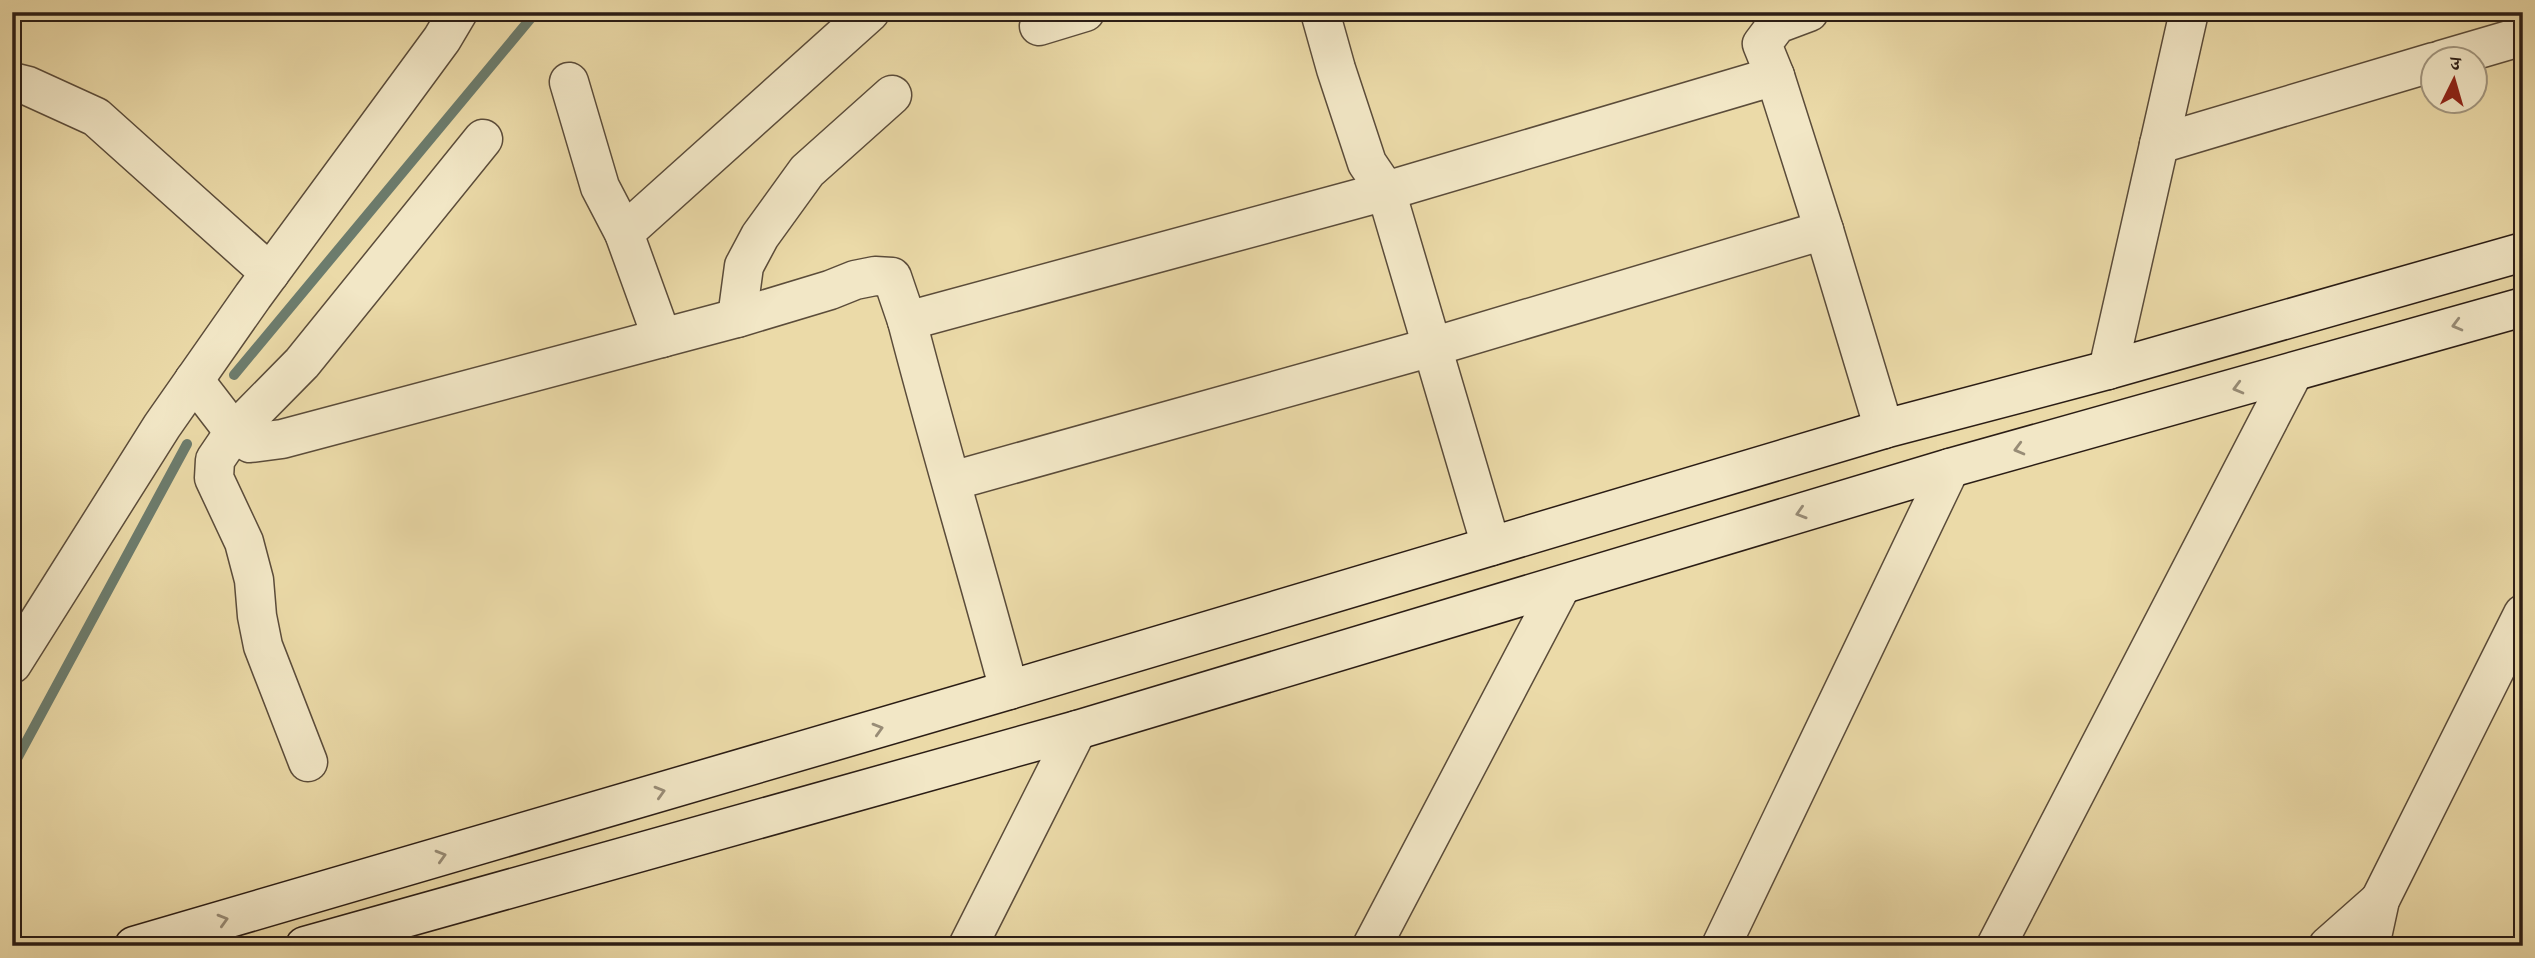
<svg xmlns="http://www.w3.org/2000/svg" width="2535" height="958" viewBox="0 0 2535 958" font-family="'Gentium Book Plus','Noto Serif Devanagari',serif">
<style>
.lines{fill:none;stroke-linecap:round;stroke-linejoin:round}
.stream{stroke:#6c7c6d;stroke-width:10}
.minor-casing{stroke:#5b4c3a;stroke-width:41}
.tertiary-casing{stroke:#5b4c3a;stroke-width:41}
.secondary-casing{stroke:#2b1d15;stroke-width:41}
.minor{stroke:#f2e7c6;stroke-width:38}
.tertiary{stroke:#f2e7c6;stroke-width:38}
.secondary{stroke:#f2e7c6;stroke-width:38}
.oneway{stroke:#988c76}
</style>
<rect width="100%" height="100%" fill="#ebdaa8"/>
<filter id="stains"><feTurbulence type="fractalNoise" baseFrequency=".00286" numOctaves="4"/><feColorMatrix values="0 0 0 0 .2 0 0 0 0 .09 0 0 0 0 .02 0 0 0 .5 -.17"/></filter>
<radialGradient id="worn" r=".72"><stop offset=".6" stop-color="#630" stop-opacity="0"/><stop offset="1" stop-color="#630" stop-opacity=".3"/></radialGradient>
<g class="lines">
<!-- stream -->
<g class="stream">
<path d="M234,375l302,-363"/>
<path d="M12,768l175,-324"/>
</g>
<!-- minor casing -->
<g class="minor-casing">
<g id="minor">
<path d="M1320,12l16,57 31,94 19,28 389,-115 49,154"/>
<path d="M1039,26l46,-14"/>
<path d="M2441,60l82,-24"/>
<path d="M1775,76l-13,-32 15,-20 32,-12"/>
<path d="M12,82l16,4 68,31 174,156"/>
<path d="M569,82l31,105 24,46 38,105"/>
<path d="M2159,144l275,-82"/>
<path d="M624,233l246,-221"/>
<path d="M737,318l7,-52 16,-30 47,-65 85,-76"/>
<path d="M2108,370l81,-358"/>
<path d="M194,380l40,52 16,11 32,-4 455,-121 93,-28 25,-10 20,-4 17,1 15,44"/>
<path d="M952,481l480,-134 392,-117 60,199"/>
<path d="M12,664l150,-238 91,-130 189,-257 16,-27"/>
<path d="M1009,690c-33,-123 -70,-245 -102,-369l479,-130 105,355"/>
<path d="M308,762l-45,-116 -6,-30 -3,-36 -10,-38 -30,-64 1,-18 19,-28 68,-69 181,-224"/>
<path d="M1372,946l189,-360"/>
<path d="M1721,946l229,-478"/>
<path d="M1996,946l297,-573"/>
</g>
</g>
<!-- tertiary casing -->
<g class="tertiary-casing">
<g id="tertiary">
<path d="M968,946l109,-216"/>
<path d="M2328,946l52,-46"/>
<path d="M2370,946l10,-46 143,-286"/>
</g>
</g>
<!-- secondary casing -->
<g class="secondary-casing">
<g id="secondary">
<path d="M134,946l875,-256 875,-261 224,-59 415,-118"/>
<path d="M305,946l772,-216 873,-262 573,-161"/>
</g>
</g>
<!-- minor -->
<use href="#minor" class="minor"/>
<!-- tertiary -->
<use href="#tertiary" class="tertiary"/>
<!-- secondary -->
<use href="#secondary" class="secondary"/>
</g>
<!-- one-way arrows -->
<defs><path id="oneway-chevron" d="M-2-3.5L2.5 0L-2 3.5" fill="none" stroke-width="1.6" stroke-linecap="round" stroke-linejoin="round" transform="scale(1.75)"/></defs>
<g class="oneway">
<use href="#oneway-chevron" transform="translate(2457 325) rotate(165)"/>
<use href="#oneway-chevron" transform="translate(2238 388) rotate(165)"/>
<use href="#oneway-chevron" transform="translate(2019 449) rotate(165)"/>
<use href="#oneway-chevron" transform="translate(1801 513) rotate(163)"/>
<use href="#oneway-chevron" transform="translate(878 729) rotate(-16)"/>
<use href="#oneway-chevron" transform="translate(660 792) rotate(-16)"/>
<use href="#oneway-chevron" transform="translate(441 856) rotate(-16)"/>
<use href="#oneway-chevron" transform="translate(223 920) rotate(-16)"/>
</g>
<!-- margin -->
<rect width="2535" height="958" fill="none" stroke="#ebdaa8" stroke-width="42"/>
<rect x="14" y="14" width="2507" height="930" fill="none" stroke="#2b1d15" stroke-width="3.5"/>
<rect x="21" y="21" width="2493" height="916" fill="none" stroke="#2b1d15" stroke-width="2"/>
<!-- north arrow -->
<g transform="translate(2454 80) rotate(5)"><circle r="33" fill="#f2e7c6" stroke="#a2967f" stroke-width="2"/>
<path d="M0-5L12 26L0 18L-12 26Z" fill="#8f2418"/>
<text y="-10" font-size="19" font-weight="bold" text-anchor="middle" fill="#2b1d15">उ</text>
</g>
<rect width="100%" height="100%" filter="url(#stains)"/>
<rect width="100%" height="100%" fill="url(#worn)"/>
</svg>
